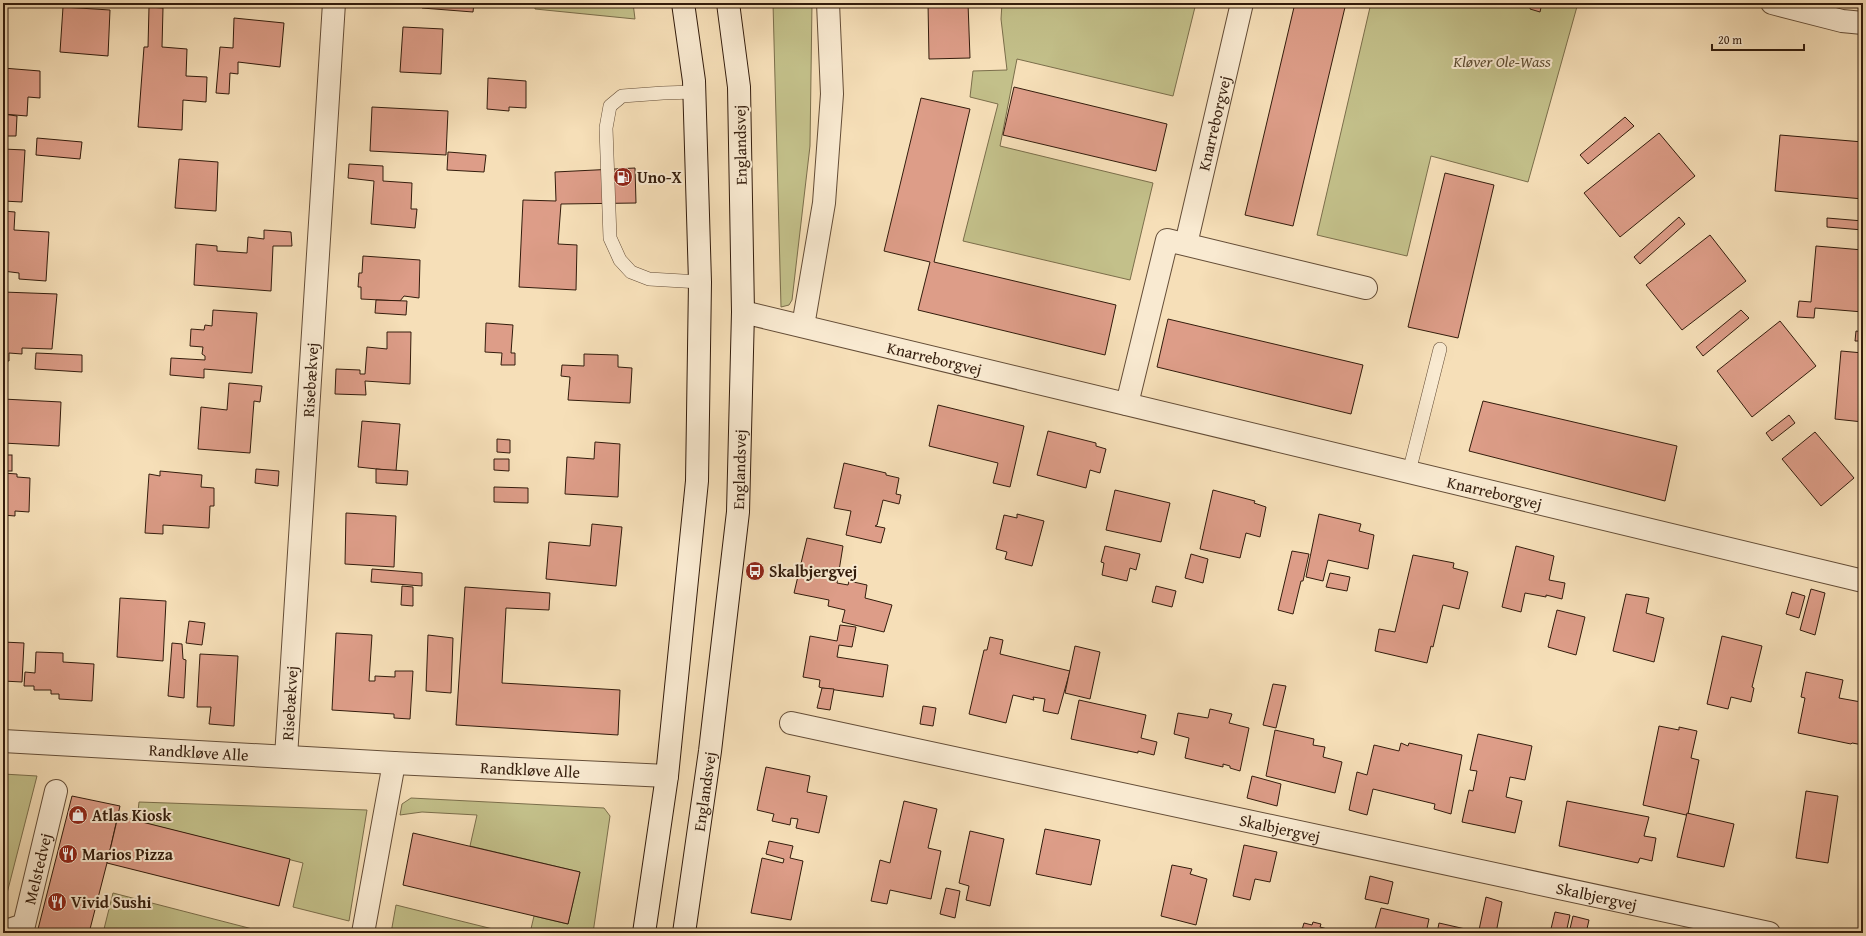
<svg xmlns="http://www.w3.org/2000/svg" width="1866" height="936" viewBox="0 0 1866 936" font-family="'Gentium Book Plus',serif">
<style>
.green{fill:#c3c08a;stroke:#7b6e4b}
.building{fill:#dd9d88;stroke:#331c0c}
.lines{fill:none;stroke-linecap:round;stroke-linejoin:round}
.lane-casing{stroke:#644d37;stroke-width:14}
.street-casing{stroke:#644d37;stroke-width:24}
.secondary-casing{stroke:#331c0c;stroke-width:24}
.lane{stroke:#f9ead1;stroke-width:13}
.street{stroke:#f9ead1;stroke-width:22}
.secondary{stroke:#f9ead1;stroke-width:22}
.labels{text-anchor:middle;stroke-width:4;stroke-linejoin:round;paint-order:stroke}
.park-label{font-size:16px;font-style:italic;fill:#5e4d32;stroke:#f9ead1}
.street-label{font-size:16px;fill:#331c0c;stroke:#f9ead1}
.poi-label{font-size:16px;font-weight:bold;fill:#331c0c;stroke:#f9ead1;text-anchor:start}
</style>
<rect width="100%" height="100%" fill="#f6dfb8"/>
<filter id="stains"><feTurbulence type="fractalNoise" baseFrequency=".005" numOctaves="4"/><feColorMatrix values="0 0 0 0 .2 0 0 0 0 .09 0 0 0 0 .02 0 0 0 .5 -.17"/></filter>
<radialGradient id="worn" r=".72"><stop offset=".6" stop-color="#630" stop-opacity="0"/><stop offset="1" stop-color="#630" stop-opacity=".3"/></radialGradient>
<!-- green -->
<g class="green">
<path d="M535,3h98l2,16 -100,-10z"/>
<path d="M773,3h39l-2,143 -18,154 -3,5 -8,2z"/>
<path d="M1002,3h194l-23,93 -156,-37 -17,87 153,37 -23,97 -167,-39 35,-137 -28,-7 3,-26 34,-1 -6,-51z"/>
<path d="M1371,3h207l-50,179 -97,-26 -24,100 -90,-21z"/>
<path d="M3,774l34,2 -34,133z"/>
<path d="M411,798l193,10 6,8 -17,117h-63l4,-17 34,8 12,-52 -110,-26 7,-31 -55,-3 -22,3 2,-11z"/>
<path d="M139,802l228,8 -18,111 -56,-14 10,-44 -166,-42z"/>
<path d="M113,893l155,40h-165z"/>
<path d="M396,905l113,28h-118z"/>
</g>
<!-- building -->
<g class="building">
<path d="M422,3h52l-1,9 -51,-4z"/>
<path d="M928,3h40l2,55 -41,1z"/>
<path d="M1295,3h51l-53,223 -48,-11z"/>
<path d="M1531,3h11l-2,9 -10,-3z"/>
<path d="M63,7l47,3 -2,46 -48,-4z"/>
<path d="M149,7l14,1 -1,39 25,2 -1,27 21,1 -1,25 -23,-2 -1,30 -44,-3 6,-80h4z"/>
<path d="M234,18l50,5 -4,44 -42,-5v12l-8,-1 -1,21 -13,-1 4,-46 13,1z"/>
<path d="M403,27l40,2 -2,45 -41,-2z"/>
<path d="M3,68l37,3v27l-12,-1 -1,19 -24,-2z"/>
<path d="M488,78l38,3v27l-17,-1v4l-22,-2z"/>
<path d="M1014,87l153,37 -11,47 -153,-36z"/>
<path d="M921,98l49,11 -36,153 182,43 -11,50 -187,-45 12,-48 -46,-11z"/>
<path d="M372,107l76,4 -2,44 -76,-4z"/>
<path d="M3,114l14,2 -1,20h-13z"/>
<path d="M1625,117l9,9 -46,38 -8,-9z"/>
<path d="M1659,133l36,43 -75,61 -36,-44z"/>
<path d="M1780,135l83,7v57l-88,-8z"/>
<path d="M37,138l45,4 -2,17 -44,-4z"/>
<path d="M3,149l22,1 -3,52 -19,-1z"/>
<path d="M448,152l38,3 -2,17 -37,-2z"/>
<path d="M179,159l39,3 -2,49 -41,-3z"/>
<path d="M349,164l34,2v15l29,2 -1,26h6l-2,19 -44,-4 3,-43 -26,-3z"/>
<path d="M635,168l1,35 -75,1 -3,40 19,1 -1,45 -57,-3 4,-87 33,1 -1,-29z"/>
<path d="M1445,173l49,12 -36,153 -50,-11z"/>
<path d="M3,211l12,1 -1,18 35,2 -3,49 -27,-2v-6l-16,-2z"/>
<path d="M1679,217l6,7 -45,40 -6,-7z"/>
<path d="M1827,218l36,3v9l-36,-3z"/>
<path d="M264,230l27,2 1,14h-19l-2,45 -77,-6 2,-41 21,2v5l30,2 1,-16 16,2z"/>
<path d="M1710,235l36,46 -64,49 -36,-45z"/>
<path d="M1816,246l47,4v62l-48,-4 -1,10 -17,-1 2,-16 12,1z"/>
<path d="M363,256l57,4 -1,38 -15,-2 -4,5 -39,-2v-12h-3l1,-14h3z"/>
<path d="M3,292l54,2 -5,55 -30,-1v6l-13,-1v8h-6z"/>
<path d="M376,300l31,1 -1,14 -31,-2z"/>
<path d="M213,310l44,3 -5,60 -48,-4v9l-34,-3 1,-17 34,2v-4l-3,-2 1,-7 -13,-1 1,-17 13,1 1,-5 7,1z"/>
<path d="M1741,310l8,8 -46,38 -7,-9z"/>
<path d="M1168,319l195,46 -12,49 -194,-47z"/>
<path d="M1780,321l36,45 -64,51 -35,-46z"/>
<path d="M486,323l27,2 -2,28h4v12h-14l1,-12 -17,-1z"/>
<path d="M1856,331l7,1v9h-8z"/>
<path d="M387,332h24l-1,52 -45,-3 1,14 -31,-1 1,-25 24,1v4h5l2,-27 20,2z"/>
<path d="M1841,351l22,2v69l-28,-3z"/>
<path d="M36,353l46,2v17l-47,-3z"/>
<path d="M584,354l34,1v12l14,1 -2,35 -62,-3 2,-23 -9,-1 1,-11 22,1z"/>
<path d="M229,383l33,3 -2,16 -6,-1 -4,52 -52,-4 3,-42 26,3z"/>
<path d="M3,399l58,3 -2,44 -56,-3z"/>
<path d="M1483,401l194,45 -12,55 -196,-50z"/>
<path d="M938,405l86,21 -14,61 -17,-4 5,-20 -69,-17z"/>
<path d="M1789,415l6,8 -23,18 -6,-8z"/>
<path d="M362,421l38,3 -4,47 -38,-4z"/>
<path d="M1048,431l48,12v3l10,3 -6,24 -10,-3 -4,18 -49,-13z"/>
<path d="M1815,432l39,46 -33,28 -39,-47z"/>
<path d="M497,439l13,1v13l-13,-1z"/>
<path d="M595,442l25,2 -2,53 -53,-3 2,-37 27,2z"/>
<rect x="3" y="455" width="9" height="16"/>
<path d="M494,459h15v12l-15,-1z"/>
<path d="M844,463l42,10v2l13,3 -3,16 5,1 -2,9 -16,-4 -6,25 -2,1 10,2 -4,15 -35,-8 5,-24 -17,-3z"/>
<path d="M256,469l23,2 -1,15 -23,-3z"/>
<path d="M376,469l32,2 -1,14 -31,-2z"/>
<path d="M160,471l42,4 -1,12 13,1v18h-4l-1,22 -46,-3v9l-18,-1 4,-59 11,2z"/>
<path d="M3,473l14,1v3l13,1 -1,34 -14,-1v5l-12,-1z"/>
<path d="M494,487l34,1v15l-34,-1z"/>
<path d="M1115,490l55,13 -9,39 -55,-12z"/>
<path d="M1213,490l42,11 -1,2 12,4 -6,30 -14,-4 -6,25 -40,-9z"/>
<path d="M346,513l50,3 -2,51 -49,-3z"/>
<path d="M1017,514l27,7 -12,45 -27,-7 2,-7 -11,-3 8,-34 13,3z"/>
<path d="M1319,514l42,10 -2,7 15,4 -6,34 -40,-9 -5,21 -17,-4z"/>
<path d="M592,524l30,3 -6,59 -70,-7 3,-37 41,4z"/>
<path d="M807,538l36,8 -6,37 11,2 1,-4 18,4 -2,13 27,7 -8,27 -42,-10 3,-12 -17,-4 1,-6 -35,-7z"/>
<path d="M1105,546l35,8 -4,16 -6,-2 -3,13 -25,-6 2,-12 -3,-1z"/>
<path d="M1516,546l38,10 -5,24 16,3 -3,16 -16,-4v2l-21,-4 -4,19 -19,-5z"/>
<path d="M1292,551l17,3 -6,27h-2l-8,33 -15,-4z"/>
<path d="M1191,554l17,5 -5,24 -18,-5z"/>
<path d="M1413,555l41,8 -1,5 15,4 -9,37 -16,-4 -10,42 -2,-1 -4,17 -52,-12 4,-22 16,3z"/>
<path d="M372,569l50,4v13l-51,-4z"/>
<path d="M1330,573l20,4 -3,14 -21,-4z"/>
<path d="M402,586l11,1v19l-12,-1z"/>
<path d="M1156,586l20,5 -4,16 -20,-5z"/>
<path d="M465,587l85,6 -1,17 -43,-2 -4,75 118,7 -2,45 -162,-10z"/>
<path d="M1811,589l14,4 -10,42 -15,-5z"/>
<path d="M1792,592l13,4 -6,22 -13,-4z"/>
<path d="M1626,594l23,4 -3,15 18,5 -10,44 -41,-11z"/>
<path d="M120,598l46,3 -3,60 -46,-4z"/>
<path d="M1557,610l28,7 -9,38 -28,-8z"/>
<path d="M189,621l16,2 -3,22 -16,-2z"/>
<path d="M840,625l16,2 -4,20 -13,-2 -2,12 51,8 -5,32 -61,-9 -3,-1 1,-7 -17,-3 7,-41 27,5z"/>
<path d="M336,633l36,2 -3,46h6v-5l20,1v-6h18l-3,48 -16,-1v-4l-62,-4z"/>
<path d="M428,635l25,3 -2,55 -25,-2z"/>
<path d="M1722,636l40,10 -10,41 2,1 -3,14 -20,-5 -3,12 -21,-5z"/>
<path d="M990,637l13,3 -3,14 70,17 -12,43 -15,-3 2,-12 -12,-2 1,3 -21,-5 -7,28 -37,-9 15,-64h3z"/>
<path d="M3,642l21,1 -2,39 -19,-1z"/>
<path d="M172,643l10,1 1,15 3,1 -2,38 -16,-2z"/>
<path d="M1075,646l25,6 -10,47 -25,-6z"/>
<path d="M36,652l27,1v9l31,2 -2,37 -33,-2v-5h-8v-4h-17v-4h-10l1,-14 10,1z"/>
<path d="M200,654l38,2 -4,70 -25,-2 2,-17h-14z"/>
<path d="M1806,672l37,8 -4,18 22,4 -1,5h3v38l-11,-2 -1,1 -53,-11 7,-35 -4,-1z"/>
<path d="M1273,684l13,2 -10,42 -13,-3z"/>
<path d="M822,688l12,1 -4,21 -13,-2z"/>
<path d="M1079,700l67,15 -5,23 16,4 -3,13 -16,-4v2l-67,-14z"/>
<path d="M923,706l13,2 -3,18 -13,-2z"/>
<path d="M1210,709l22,5 -3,9 20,5 -9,43 -10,-3v-2l-7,-2v3l-38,-9 4,-20 -15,-4 4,-21 30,5z"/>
<path d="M1659,726l20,4v-3l18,4 -6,27 8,2 -11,54 -2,1 -43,-10z"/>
<path d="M1275,730l39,9 -1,6 12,2 -2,10 19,5 -7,31 -69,-17z"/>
<path d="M1478,734l54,12 -7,34 -15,-3 -4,20 16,4 -7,32 -53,-11 7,-32 4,1 4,-20 -7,-1z"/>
<path d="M1401,743l7,3 1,-3 53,12 -11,59 -17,-5 1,-5 -62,-15 -6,26 -18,-5 8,-38 10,3 7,-30 25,6z"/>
<path d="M766,767l44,9 -3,16 20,4 -8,37 -23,-5 2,-9 -7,-1 -1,7 -18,-4 2,-7 -17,-4z"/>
<path d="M1252,776l29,8 -4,22 -30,-8z"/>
<path d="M1806,791l32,5 -10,67 -32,-5z"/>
<path d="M72,796l48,10 -13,57 -18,70h-52z"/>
<path d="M904,801l33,8 -9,39 13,3 -10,48 -41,-9 -3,14 -16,-3 9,-41 10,3z"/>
<path d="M1567,801l82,16 -5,19 12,2 -4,23 -12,-3 -2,5 -79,-17z"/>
<path d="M1687,813l47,11 -10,43 -47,-10z"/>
<path d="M118,816l172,43 -11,47 -172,-43z"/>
<path d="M1045,829l55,11 -9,45 -55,-11z"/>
<path d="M970,831l34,8 -14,67 -24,-6 3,-14 -10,-3z"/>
<path d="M413,833l167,39 -12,52 -165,-39z"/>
<path d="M769,841l24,5 -3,12 13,3 -12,59 -40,-7 11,-55 21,5 1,-4 -18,-5z"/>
<path d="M1244,845l33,7 -7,30 -15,-3 -5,21 -17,-4z"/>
<path d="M1172,865l20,4 -2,5 17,5 -11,46 -35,-9z"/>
<path d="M1370,876l23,6 -5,22 -23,-5z"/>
<path d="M946,888l14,3 -5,27 -15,-4z"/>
<path d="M1486,897l16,5 -6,31 -17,-3z"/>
<path d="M1381,908l48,11 -3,14h-57h5z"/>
<path d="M1555,912l15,3 -4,18h-16z"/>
<path d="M1573,916l16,4 -3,13h-17z"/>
<path d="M1313,922l8,2 -1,3 22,6h-41l3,-10 8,2z"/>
<path d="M1439,923l44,10h-46z"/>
</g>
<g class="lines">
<!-- lane casing -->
<g class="lane-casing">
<g id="lane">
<path d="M694,92l-31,1 -41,3 -12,10 -4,22 4,110 10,22 11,12 18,7 51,3"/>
<path d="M1409,472l31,-123"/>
</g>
</g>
<!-- street casing -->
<g class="street-casing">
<g id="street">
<path d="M1772,3l70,18 21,2"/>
<path id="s1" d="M1186,244l56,-241"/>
<path id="s2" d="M743,312l1120,269"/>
<path d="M803,326l21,-123 8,-109 -4,-91"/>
<path d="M1127,404l40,-164 199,48"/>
<path id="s3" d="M791,723l978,210"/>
<path id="s4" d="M3,741l391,22 273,13"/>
<path id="s5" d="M286,757l48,-754"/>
<path id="s6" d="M3,932l21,-7 32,-134"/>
<path d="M363,933l31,-170"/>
</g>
</g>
<!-- secondary casing -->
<g class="secondary-casing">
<g id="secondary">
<path d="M644,933l23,-157 30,-295 3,-199 -6,-201 -11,-78"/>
<path id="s7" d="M684,933l26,-182 28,-239 5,-200 -4,-225 -11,-84"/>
</g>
</g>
<!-- lane -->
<use href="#lane" class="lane"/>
<!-- street -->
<use href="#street" class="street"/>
<!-- secondary -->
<use href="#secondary" class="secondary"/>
</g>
<!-- icons -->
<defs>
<g id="fuel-disc" transform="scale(1)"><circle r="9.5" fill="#8f2418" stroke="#f9ead1"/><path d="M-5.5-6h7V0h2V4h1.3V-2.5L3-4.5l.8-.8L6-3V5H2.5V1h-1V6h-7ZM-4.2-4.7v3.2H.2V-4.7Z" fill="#fff"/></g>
<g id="bus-disc" transform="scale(1)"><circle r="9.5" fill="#8f2418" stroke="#f9ead1"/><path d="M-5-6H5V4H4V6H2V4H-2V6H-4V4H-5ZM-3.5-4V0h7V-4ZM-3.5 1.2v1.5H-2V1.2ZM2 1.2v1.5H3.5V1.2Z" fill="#fff"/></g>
<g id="shop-disc" transform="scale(1)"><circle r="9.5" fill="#8f2418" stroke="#f9ead1"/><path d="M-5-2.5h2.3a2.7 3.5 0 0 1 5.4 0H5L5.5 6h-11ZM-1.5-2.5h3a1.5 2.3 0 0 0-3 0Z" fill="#fff"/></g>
<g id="restaurant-disc" transform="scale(1)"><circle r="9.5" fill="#8f2418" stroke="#f9ead1"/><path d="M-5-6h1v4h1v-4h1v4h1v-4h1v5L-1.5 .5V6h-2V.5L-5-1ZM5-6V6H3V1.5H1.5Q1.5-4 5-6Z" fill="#fff"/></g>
</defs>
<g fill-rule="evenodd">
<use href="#fuel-disc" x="623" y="177"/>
<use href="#bus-disc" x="755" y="571"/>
<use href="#shop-disc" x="78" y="815"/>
<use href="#restaurant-disc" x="68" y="854"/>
<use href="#restaurant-disc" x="57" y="902"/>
</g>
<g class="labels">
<!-- park labels -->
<g class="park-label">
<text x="1502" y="67">Kløver Ole-Wass</text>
</g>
<!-- street labels -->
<g class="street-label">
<text dy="6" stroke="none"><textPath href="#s1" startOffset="124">Knarreborgvej</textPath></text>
<text transform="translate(740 145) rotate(-91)" y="6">Englandsvej</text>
<text dy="6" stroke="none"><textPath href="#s2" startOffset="197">Knarreborgvej</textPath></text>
<text dy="6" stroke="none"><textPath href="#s5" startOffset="378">Risebækvej</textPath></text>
<text dy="6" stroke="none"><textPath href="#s7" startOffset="467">Englandsvej</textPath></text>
<text dy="6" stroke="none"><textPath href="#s2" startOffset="773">Knarreborgvej</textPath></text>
<text dy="6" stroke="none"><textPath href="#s5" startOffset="54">Risebækvej</textPath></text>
<text dy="6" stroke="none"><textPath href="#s4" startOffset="196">Randkløve Alle</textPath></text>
<text dy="6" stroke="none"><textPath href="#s4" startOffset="528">Randkløve Alle</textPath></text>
<text dy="6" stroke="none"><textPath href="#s7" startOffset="143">Englandsvej</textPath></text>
<text dy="6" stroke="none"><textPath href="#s3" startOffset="500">Skalbjergvej</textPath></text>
<text dy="6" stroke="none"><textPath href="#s6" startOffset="80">Melstedvej</textPath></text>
<text dy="6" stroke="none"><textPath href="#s3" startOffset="824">Skalbjergvej</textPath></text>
</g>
<!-- poi labels -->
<g class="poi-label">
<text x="637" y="183">Uno-X</text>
<text x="769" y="577">Skalbjergvej</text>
<text x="92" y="821">Atlas Kiosk</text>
<text x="82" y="860">Marios Pizza</text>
<text x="71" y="908">Vivid Sushi</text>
</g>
</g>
<!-- margin -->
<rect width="1866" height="936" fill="none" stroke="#f6dfb8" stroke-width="16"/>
<rect x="4" y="4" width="1858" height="928" fill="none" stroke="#331c0c" stroke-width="2"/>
<rect x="8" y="8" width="1850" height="920" fill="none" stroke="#331c0c"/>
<!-- scale -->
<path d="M1712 44v6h92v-6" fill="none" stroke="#331c0c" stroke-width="2"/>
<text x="1718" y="44" font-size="12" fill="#331c0c" stroke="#f9ead1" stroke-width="3" paint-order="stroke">20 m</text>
<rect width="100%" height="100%" filter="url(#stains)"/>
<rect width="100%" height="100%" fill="url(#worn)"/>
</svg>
